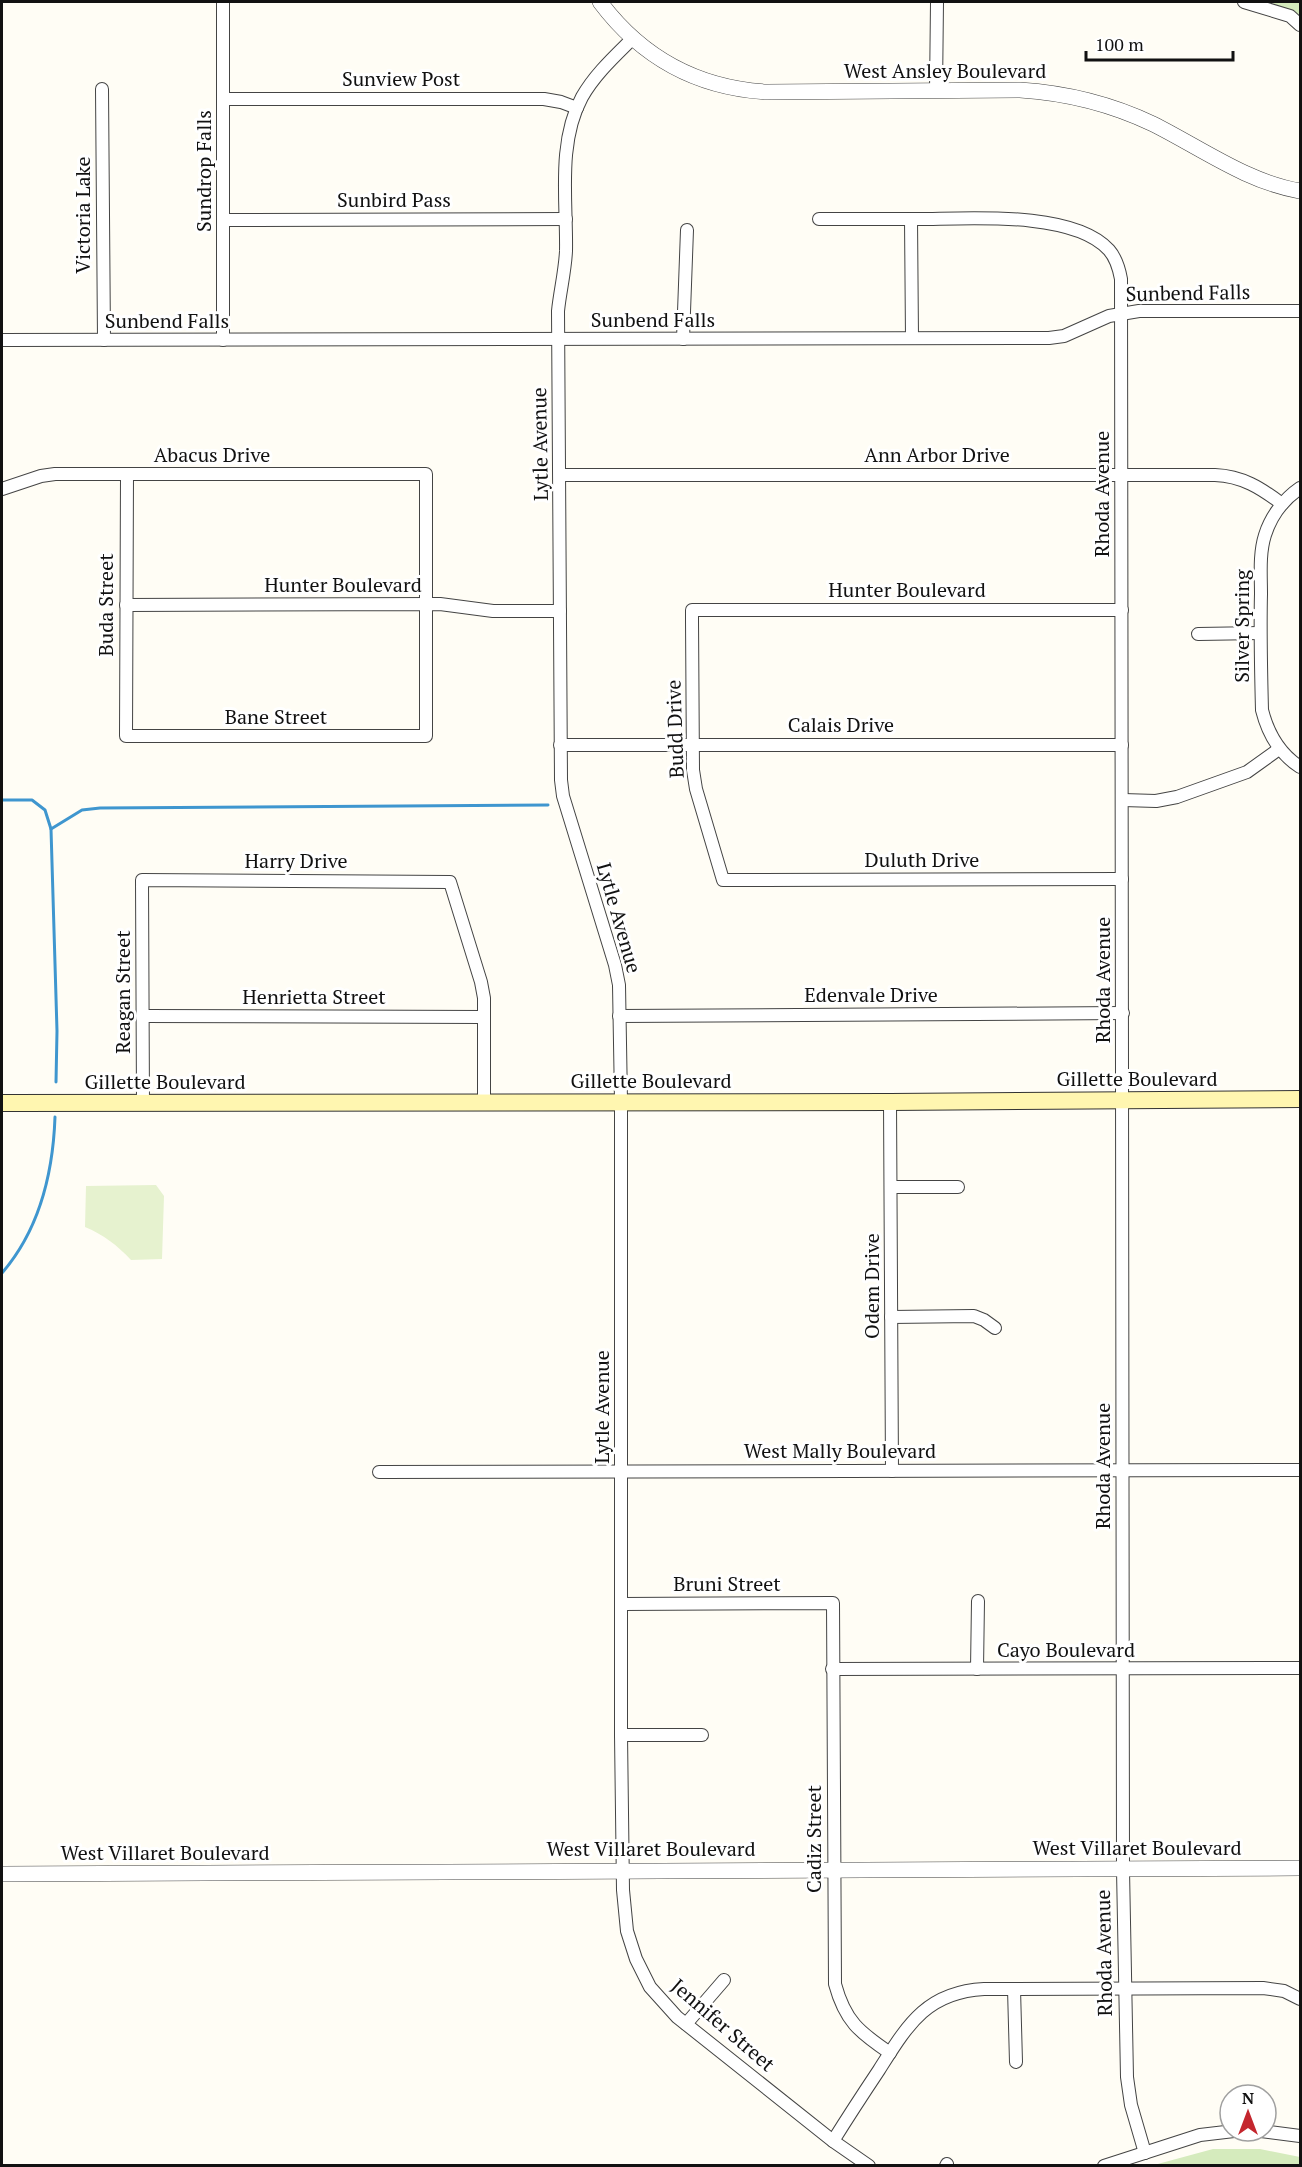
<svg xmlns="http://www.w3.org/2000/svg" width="1302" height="2167" viewBox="0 0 1302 2167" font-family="'PT Serif',serif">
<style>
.green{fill:#d5ebbd}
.pitch{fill:#e6f2cf}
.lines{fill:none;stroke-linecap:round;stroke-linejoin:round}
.stream{stroke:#3f96cf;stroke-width:3}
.minor-casing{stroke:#444;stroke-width:14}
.tertiary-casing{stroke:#444;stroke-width:16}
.secondary-casing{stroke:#333;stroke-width:18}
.minor{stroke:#fff;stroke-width:12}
.tertiary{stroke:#fff;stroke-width:15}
.secondary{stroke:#fff6b0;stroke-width:16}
.labels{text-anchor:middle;stroke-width:6;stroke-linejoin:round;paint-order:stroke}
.street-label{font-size:20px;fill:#111;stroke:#fff}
</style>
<rect width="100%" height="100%" fill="#fffdf5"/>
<!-- green -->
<g class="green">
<path d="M1270,2h30v14z"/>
<path d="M1213,2149h47l40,8v8h-146z"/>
</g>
<!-- pitch -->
<path class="pitch" d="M156,1185l8,11 -2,63 -31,1c-14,-15 -27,-25 -46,-33l1,-41z"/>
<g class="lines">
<!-- stream -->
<g class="stream">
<path d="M2,800h30l13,10 6,19 6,202 -1,51"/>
<path d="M51,829l31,-19 18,-2 448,-3"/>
<path d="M2,1273c38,-44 51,-99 53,-156"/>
</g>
<!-- minor casing -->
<g class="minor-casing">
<g id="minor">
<path d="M223,2v338"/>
<path d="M1244,2l46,14 10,9"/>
<path d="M633,38c-18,18 -38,36 -51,59 -25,46 -15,105 -16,154 -1,21 -6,40 -8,60l3,469 2,16 52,169 4,20 2,116v634l2,155 4,41 9,28 14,28 27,30 156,124 36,25"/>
<path d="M102,89l2,251"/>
<path d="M936,91l1,-89"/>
<path d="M223,99h321l17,3 16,6"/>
<path d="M819,219c36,0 73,0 109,0 47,-1 147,-7 181,31 7,8 10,18 12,29l2,1591 4,207 4,28 14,48"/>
<path d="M911,219l1,119"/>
<path d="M223,220l343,-1"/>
<path d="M683,339l4,-109"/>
<path d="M2,340l1047,-2 15,-2 45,-20 30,-5h161"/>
<path d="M560,475h655c27,1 46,13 67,29"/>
<path d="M1300,488c-16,11 -29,28 -35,47 -6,19 -4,40 -4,59 -1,39 0,77 1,116 6,24 18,44 38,57"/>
<path d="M2,489l39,-13 14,-2h371v262h-300l1,-261"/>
<path d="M126,605l314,-1 53,7h67"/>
<path d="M1122,610h-430v10l1,150 3,19 27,91 399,-1"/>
<path d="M1198,634l62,-1"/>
<path d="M560,745h562"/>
<path d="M1123,800l33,1 21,-4 70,-25 32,-23"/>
<path d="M143,1016l341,1"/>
<path d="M619,1016l504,-3"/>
<path d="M890,1102l2,369"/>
<path d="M143,1103l-1,-223 308,2 31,100 3,16v104"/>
<path d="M892,1187h66"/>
<path d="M891,1317l83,-1 10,4 11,8"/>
<path d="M379,1472l921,-2"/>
<path d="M622,1604l211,-1 2,381c10,37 24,48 55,69"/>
<path d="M832,1669l468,-1"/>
<path d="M977,1669l1,-68"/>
<path d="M621,1735h81"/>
<path d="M1014,1989l2,73"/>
<path d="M686,2024l38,-44"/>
<path d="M1261,2131l39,5"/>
<path d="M833,2141c15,-24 30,-47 46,-71 28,-44 47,-78 105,-81l279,-1 21,3 16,8"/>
<path d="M946,2166l1,-2"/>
<path d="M1104,2166l96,-31 34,-4"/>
</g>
</g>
<!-- tertiary casing -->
<g class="tertiary-casing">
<g id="tertiary">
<path d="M600,2c42,56 97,86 167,90l253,-2c47,3 91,14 133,34 48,24 94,58 147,67"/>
<path d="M2,1874l1298,-6"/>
</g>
</g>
<!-- secondary casing -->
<g class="secondary-casing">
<path id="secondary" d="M2,1103l888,-1 410,-3"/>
</g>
<!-- minor -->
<use href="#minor" class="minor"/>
<!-- tertiary -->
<use href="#tertiary" class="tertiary"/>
<!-- secondary -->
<use href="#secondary" class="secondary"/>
</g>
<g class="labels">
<!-- street labels -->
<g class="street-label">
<text x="945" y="78">West Ansley Boulevard</text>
<text x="401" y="86">Sunview Post</text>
<text transform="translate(204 171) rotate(-90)" y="7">Sundrop Falls</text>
<text x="394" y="207">Sunbird Pass</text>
<text transform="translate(83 215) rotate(-90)" y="7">Victoria Lake</text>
<text transform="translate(1188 293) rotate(-1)" y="7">Sunbend Falls</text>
<text x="653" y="327">Sunbend Falls</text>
<text x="167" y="328">Sunbend Falls</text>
<text transform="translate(540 444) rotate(-91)" y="7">Lytle Avenue</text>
<text x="212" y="462">Abacus Drive</text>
<text x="937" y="462">Ann Arbor Drive</text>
<text transform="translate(1102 494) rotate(-90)" y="7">Rhoda Avenue</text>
<text x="343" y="592">Hunter Boulevard</text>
<text x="907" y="597">Hunter Boulevard</text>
<text transform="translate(106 605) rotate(-90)" y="7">Buda Street</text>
<text transform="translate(1242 626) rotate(-90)" y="7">Silver Spring</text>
<text x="276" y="724">Bane Street</text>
<text x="841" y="732">Calais Drive</text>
<text transform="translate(675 729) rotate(-92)" y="7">Budd Drive</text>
<text x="922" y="867">Duluth Drive</text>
<text x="296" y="868">Harry Drive</text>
<text transform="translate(619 918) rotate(74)" y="7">Lytle Avenue</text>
<text transform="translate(1103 980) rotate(-90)" y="7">Rhoda Avenue</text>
<text transform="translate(123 992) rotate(-90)" y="7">Reagan Street</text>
<text x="871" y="1002">Edenvale Drive</text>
<text x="314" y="1004">Henrietta Street</text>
<text x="1137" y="1086">Gillette Boulevard</text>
<text x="651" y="1088">Gillette Boulevard</text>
<text x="165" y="1089">Gillette Boulevard</text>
<text transform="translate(872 1286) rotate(-90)" y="7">Odem Drive</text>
<text transform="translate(602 1407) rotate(-90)" y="7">Lytle Avenue</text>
<text x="840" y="1458">West Mally Boulevard</text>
<text transform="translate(1103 1466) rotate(-90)" y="7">Rhoda Avenue</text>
<text x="727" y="1591">Bruni Street</text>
<text x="1066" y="1657">Cayo Boulevard</text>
<text transform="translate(814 1839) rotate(-90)" y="7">Cadiz Street</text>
<text x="1137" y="1855">West Villaret Boulevard</text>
<text x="651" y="1856">West Villaret Boulevard</text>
<text x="165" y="1860">West Villaret Boulevard</text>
<text transform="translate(1104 1953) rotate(-91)" y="7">Rhoda Avenue</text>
<text transform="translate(723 2025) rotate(41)" y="7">Jennifer Street</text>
</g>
</g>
<!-- border -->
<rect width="1302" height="2167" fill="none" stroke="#111111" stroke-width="6"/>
<!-- north arrow -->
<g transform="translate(1248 2113)"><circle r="28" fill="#ffffff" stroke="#a0a0a0" stroke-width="1.5"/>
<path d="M0-4.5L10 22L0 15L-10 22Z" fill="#c4262e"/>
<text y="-9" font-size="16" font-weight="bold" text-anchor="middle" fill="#111111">N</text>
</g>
<!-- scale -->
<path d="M1086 51v9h147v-9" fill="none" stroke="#111111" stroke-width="3"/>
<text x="1095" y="51" font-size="18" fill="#111111" stroke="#ffffff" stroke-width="4.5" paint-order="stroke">100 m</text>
</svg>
